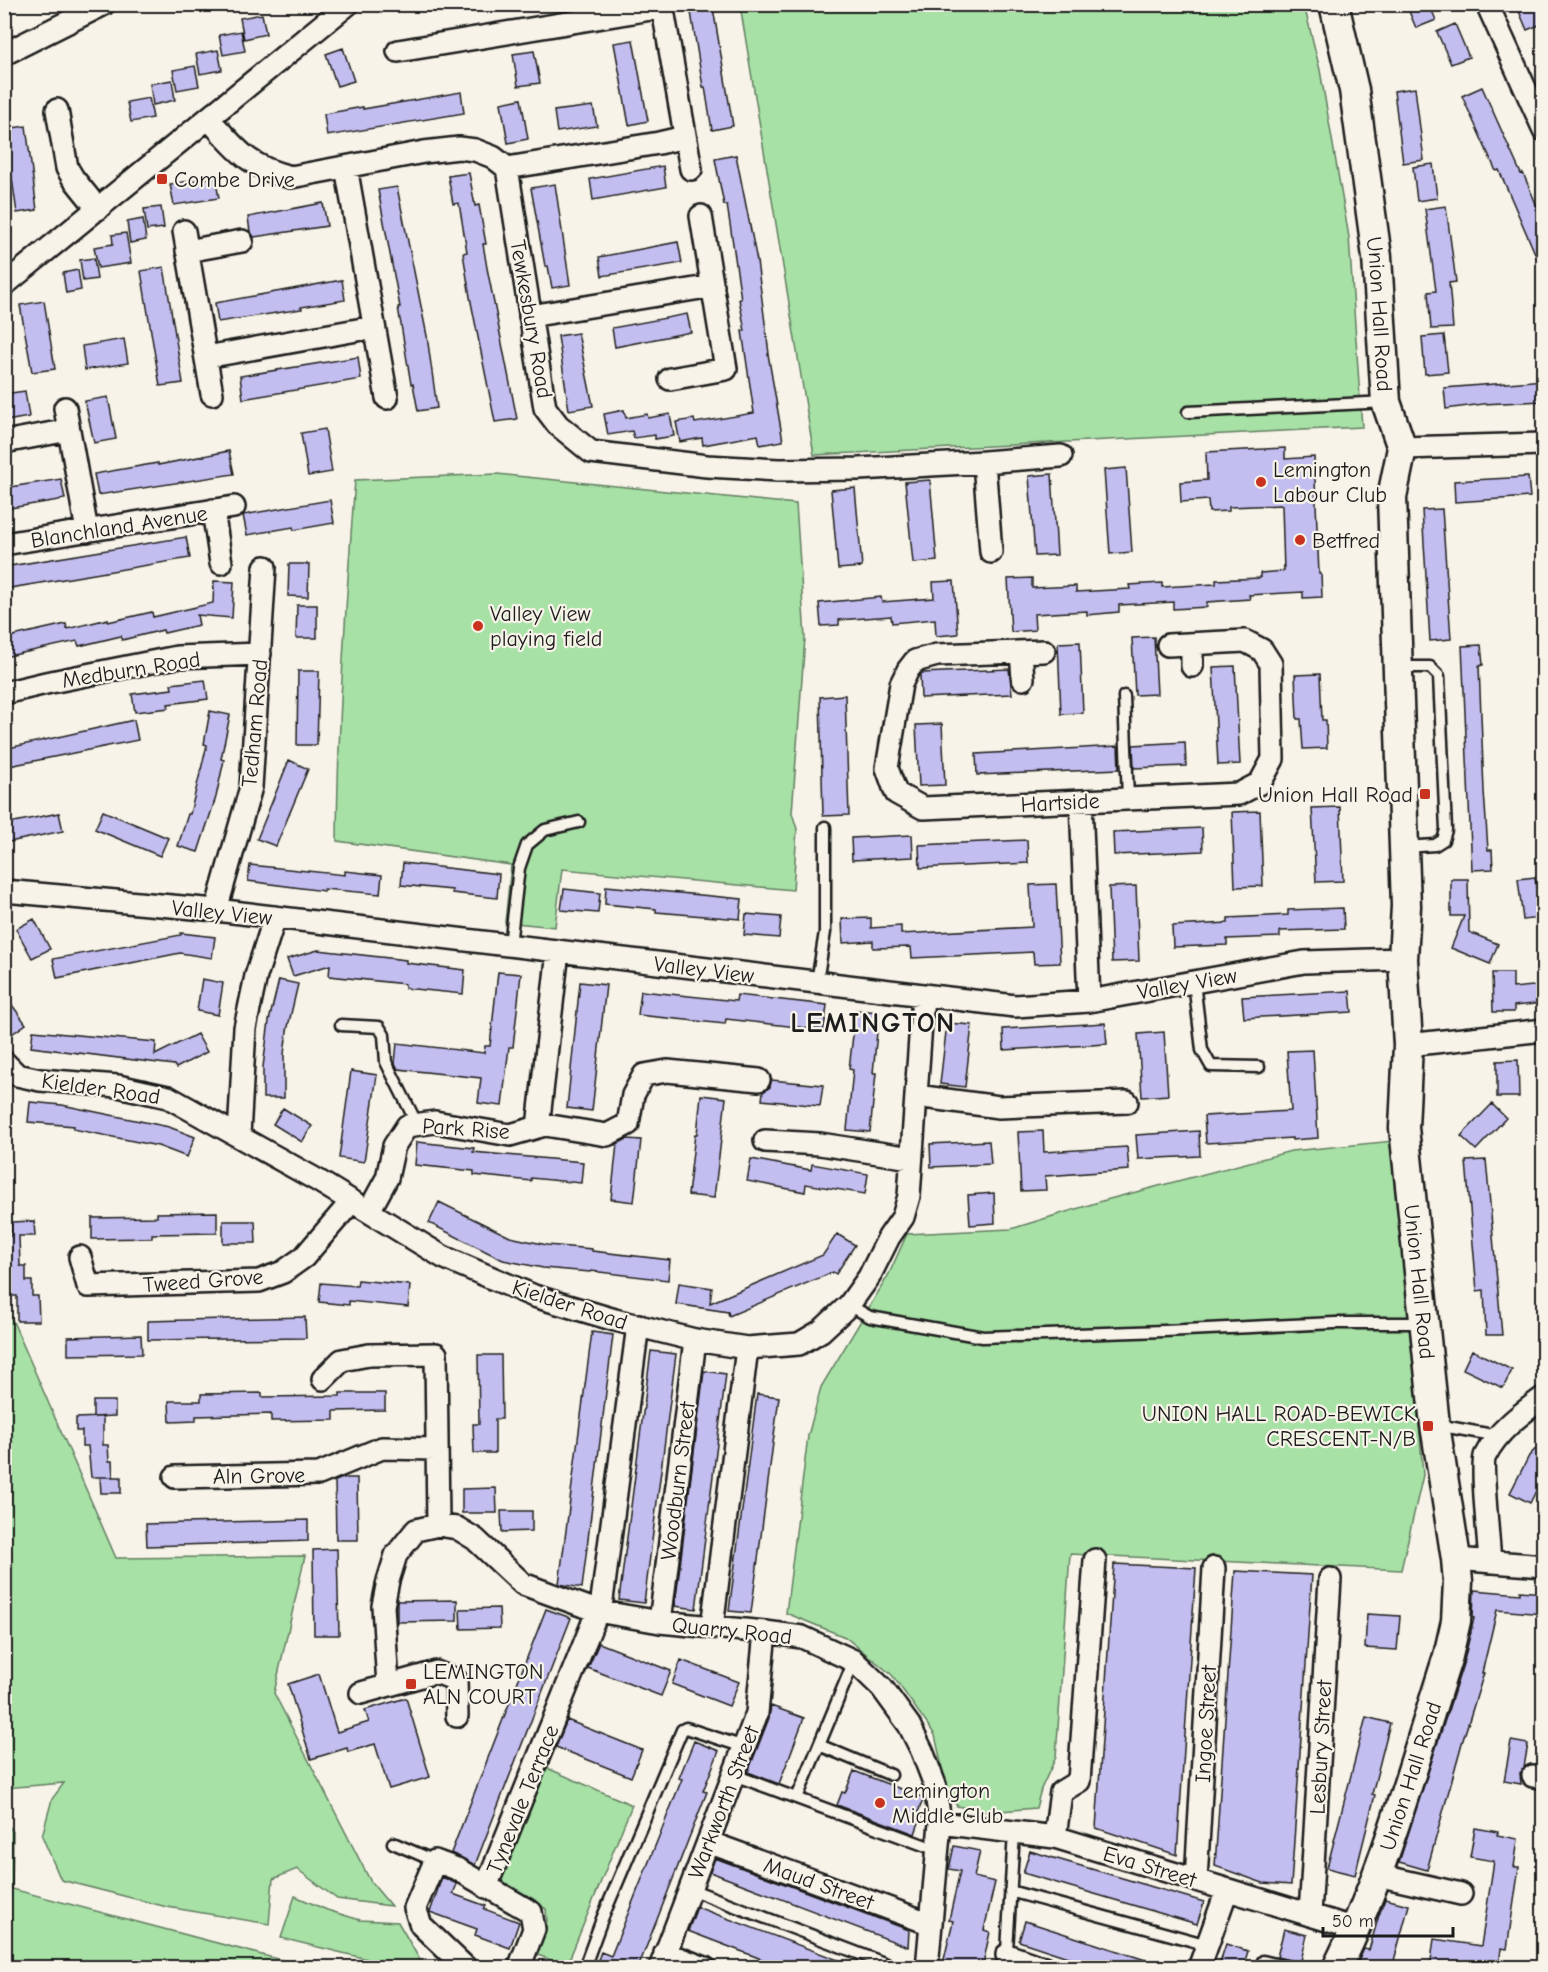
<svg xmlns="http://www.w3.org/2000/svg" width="1548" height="1972" font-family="'Comic Neue',sans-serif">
<rect width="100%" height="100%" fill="#f7f3e8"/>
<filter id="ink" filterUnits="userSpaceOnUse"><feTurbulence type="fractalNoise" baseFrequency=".0167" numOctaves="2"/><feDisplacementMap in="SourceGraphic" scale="12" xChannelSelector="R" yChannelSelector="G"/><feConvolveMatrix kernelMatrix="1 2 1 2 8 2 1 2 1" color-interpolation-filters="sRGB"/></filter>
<g filter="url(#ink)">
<path fill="#a7e1a6" stroke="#627e61" stroke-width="1.5" d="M740 5H1304L1320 70 1349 237 1362 427 814 455Z
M497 474 796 504 805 638 792 813 797 829 793 890 562 869 555 927 505 922 511 865 337 841C338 720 346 600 355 480Z
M1394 1141 1411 1320 1423 1475 1401 1570 1070 1554 1056 1757 1041 1789 1036 1808 988 1812 957 1806 947 1790 935 1735 892 1675 845 1637 786 1613 808 1436 821 1387 888 1276 907 1234 1011 1229 1102 1201 1291 1151Z
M5 1303 116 1558 305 1556 274 1693 371 1882 391 1906 337 1899 297 1869 273 1879 269 1924 167 1907 61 1880 42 1836 52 1799 64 1783 5 1788Z
M547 1768 632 1805 569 1960 562 1964 535 1954 547 1922 546 1909 500 1880Z
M4 1819 13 1832 12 1889 308 1967H5Z
M295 1896 327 1910 360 1920 398 1922 424 1967H378L367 1959 281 1938Z"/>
<path fill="#c3bef0" stroke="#1c1c1c" stroke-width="1.5" d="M1406 4H1429L1436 20 1416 28Z
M1516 4H1540L1544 13V23L1527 30Z
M713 8 733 126 712 130 705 87H703L691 12Z
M262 14 266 34 244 39 240 18Z
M1455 24 1469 57 1451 64 1437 32Z
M241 31 245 51 223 55 219 35Z
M633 40 648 121 629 125 614 43Z
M343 48 354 81 337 86 326 54Z
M218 50 222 70 200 74 196 54Z
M534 51 540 83 518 86 513 54Z
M195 66 199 86 177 90 173 70Z
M172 80 175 100 153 105 150 84Z
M1482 87 1521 174 1523 173 1540 213 1544 212V274L1499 170 1496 171 1462 96Z
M1415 88 1424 160 1403 163 1394 91Z
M461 92 464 113 327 136 324 114 363 107V109Z
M149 98 153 118 131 122 127 102Z
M521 99 528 139 508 143 501 103Z
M593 106 597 126 557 132 554 111Z
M26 126 37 210 17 213 5 129Z
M736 155 757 261 769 354H768L783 441 760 445 758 435 703 445 702 438 680 442 676 422 694 419 695 423 754 413 742 331H745L739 299H741L732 237 727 205H724L715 159Z
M1433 164 1437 198 1417 201 1413 167Z
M663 166 666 187 593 200 590 179Z
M469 173 475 206 479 205 486 244H483L487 268 517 419 495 422 470 297 463 253 467 252 459 203 453 204 448 176Z
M215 177 219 198 174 205 170 184Z
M555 184 570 285 552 288 548 266H545L531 188Z
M397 187 427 336 437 408 418 411 413 384H411L398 307H400L378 190Z
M323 203 327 226 254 237 250 232 248 217Z
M1446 206 1456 282 1449 283 1453 328 1431 329 1428 292 1436 291 1425 209Z
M161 207 164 228 147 230 144 209Z
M143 219 146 240 130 243 127 222Z
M126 233 131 263 98 268 94 247 113 244 112 235Z
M678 242 682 263 602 276 599 257Z
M94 258 97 279 83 281 80 260Z
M164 267 183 383 160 386 141 271Z
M78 270 81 290 66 293 63 273Z
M342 280 345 300 301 307 302 309 218 322 215 303Z
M44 301 55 369 32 372 20 305Z
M687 314 691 332 615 347 612 328Z
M578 333 593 406 569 410 558 336Z
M1444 335 1448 372 1425 374 1422 337Z
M124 339 128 363 85 370 82 346Z
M358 357 361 379 243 399 240 376Z
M1544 380V401L1483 404 1446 409 1444 388Z
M25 391 29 417 6 421 4 394Z
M108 397 116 439 94 443 85 401Z
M624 410 626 418 647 414 648 418 670 414 674 436 655 439V435L634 438 632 431 608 435 604 414Z
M325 429 332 472 308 476 301 433Z
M1285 448V459L1314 457 1319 574H1321L1322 597 1303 598V592L1249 595 1250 599 1207 602V607L1173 609V602L1119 605V612L1087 615V611L1034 614 1035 630 1011 632 1008 579 1032 578V588L1076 586V592L1130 589 1129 585 1162 583V587L1216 584V580L1260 578V573L1284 571 1282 505 1229 507V511L1209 512 1208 500 1181 502 1180 482 1207 480 1206 452Z
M229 451 234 474 98 495 94 474 158 463V465Z
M1126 468 1132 552 1110 554 1104 470Z
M1052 474 1057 555 1035 556 1029 476Z
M1528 477 1530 497 1455 502 1454 481Z
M61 479 65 499 4 509V488Z
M930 480 937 561 913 563 905 482Z
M855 488 862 567 838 569 831 490Z
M330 500 334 523 294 530 293 527 247 535 243 515Z
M1442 509 1451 639 1430 641 1422 510Z
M186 537 190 558 4 589V567Z
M289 564H309L308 597 288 596Z
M214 581 234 582 232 618 197 615 199 625 164 633 163 630 122 640 121 636 79 646 77 641 4 657V638L66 624 67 629 108 619V622L152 612 153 617 213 603Z
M954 581 958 634 936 636 935 619 892 623 891 616 839 620V625L821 626 819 603 881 597 882 602 934 598 933 582Z
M297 605H317V638H296Z
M1154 637 1157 694 1135 695 1132 638Z
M1080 642 1083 713 1061 714 1058 643Z
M1481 645 1483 665 1479 666 1484 791 1488 850H1492L1493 869 1472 870 1462 646Z
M1235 666 1240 764 1218 765 1213 667Z
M1009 669 1012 694 921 698 920 675 922 673Z
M298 671H319L317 745H297Z
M1320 674 1322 720H1326L1327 748 1303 749 1301 719H1297L1295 675Z
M205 680 208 699 168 704 169 708 135 712 132 694 172 689 171 684Z
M845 695 849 815 823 816 820 697Z
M210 711 230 715 221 759 224 760 216 797 198 852 178 846 188 814H190L207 745 204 744Z
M134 720 138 740 4 767V749Z
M942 724 945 785 919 786 916 725Z
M1185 742 1186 766 1134 768 1133 745Z
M1118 746 1119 769 977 775 976 754Z
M289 760 308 769 276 846 257 839Z
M1340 807 1343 881 1316 882 1312 808Z
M103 811 168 838 160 856 95 829Z
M1260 811 1263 886 1235 887 1232 812Z
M59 813 63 831 4 843V824Z
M1202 828 1203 851 1114 855 1113 832Z
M912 835 913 857 852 860 851 838Z
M1027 840 1028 863 920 868 919 845Z
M403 863 499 874 497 898 452 893V890L401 885Z
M250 865 345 875V871L382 875 380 894 324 889V891L248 881Z
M1535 877 1540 918 1523 920 1518 879Z
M1451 879H1468L1469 932 1498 944 1490 964 1451 948 1464 916H1451Z
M1056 884 1060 963 1034 964 1033 952 912 958 911 947 873 948V941L843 943 842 919 871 918V928L901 926V934L1032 927 1030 885Z
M606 886 742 899 740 919 656 912V909L605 904Z
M1136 886 1139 961 1112 962 1109 887Z
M564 889 600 893 598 913 561 910Z
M1343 908 1344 929 1280 931V937L1227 939V945L1173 947 1172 926 1228 923V918L1288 915V910Z
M746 914 781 917 779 938 744 935Z
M34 919 50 949 32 958 16 929Z
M181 933 215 937 212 958 180 953 57 978 53 959 181 935Z
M318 950 406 960V963L465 970 463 994 405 988V984L329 976 330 965 293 976 287 959Z
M498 972 521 974 513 1047H509L502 1106 478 1103 481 1078 398 1069 395 1063 397 1043 484 1053 485 1046H490Z
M1492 973H1513V988L1544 985V1003L1514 1006V1012H1493Z
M202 979 223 983 218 1015 197 1011Z
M279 980 298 984 287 1031 284 1054V1098H263V1067L269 1021Z
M580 982 606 985 592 1111 567 1108Z
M641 991 736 1001 737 995 827 1005 824 1030 726 1019 725 1024 638 1015Z
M1350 991 1352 1012 1244 1018 1242 997Z
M4 994 26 1024 9 1036 4 1029Z
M856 1010 879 1012 873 1073H876L870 1132 847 1130 853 1070 849 1069Z
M947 1023 972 1025 965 1087 940 1084Z
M1105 1023 1107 1044 1004 1050 1003 1029Z
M33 1031 156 1042 155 1055 197 1034 207 1052 176 1068 174 1065 31 1047Z
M1164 1032 1168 1095 1142 1097 1138 1034Z
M1313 1050 1318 1138 1292 1140V1138L1206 1143 1204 1116 1291 1111 1287 1051Z
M1518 1060 1519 1097H1497V1061Z
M351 1071 377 1075 364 1162 339 1158Z
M771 1080 823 1085 820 1106 762 1100 763 1092 770 1087Z
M701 1095 726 1098 714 1198 688 1195 695 1134H697Z
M30 1102 62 1105 169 1127 195 1137 187 1157 158 1146 73 1129 74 1126 28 1122Z
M1492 1104 1506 1118 1476 1150 1461 1136Z
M283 1108 312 1126 302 1142 273 1124Z
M1043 1131 1044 1152 1127 1147 1129 1170 1045 1176 1046 1190 1021 1191 1018 1132Z
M1199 1131 1200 1156 1138 1159 1136 1135Z
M627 1139 641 1140 634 1202 611 1199 617 1144Z
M989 1141 991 1164 931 1167 930 1144Z
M417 1142 474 1148 473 1152 583 1162 581 1183 531 1178V1181L474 1175V1171L415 1165Z
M751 1159 811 1170 812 1164 868 1174 865 1194 806 1184 805 1192 747 1181Z
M1486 1160 1502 1335H1486L1484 1290 1477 1291 1466 1161Z
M994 1193 995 1223 970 1225 968 1195Z
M439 1202 510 1237 547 1245 592 1249V1251L670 1260 668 1280 591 1271 590 1272 543 1268 503 1260 429 1223Z
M217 1212V1233L152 1234V1238L92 1239V1218L157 1217V1213Z
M34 1221 35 1236H19L20 1266H26V1281H32V1296H38L39 1321H17V1296H9V1281H5L4 1236H11V1222Z
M223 1221H255L256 1243H223Z
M837 1234 855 1245 836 1274 833 1272 729 1316 728 1312 676 1304 679 1283 712 1288 710 1303 823 1255Z
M358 1280 410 1285 408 1307 349 1301V1305L319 1302 321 1283 357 1286Z
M305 1317 306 1338 148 1340V1321Z
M592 1332 613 1335 582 1588 559 1584Z
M141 1335 142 1354 68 1355V1337Z
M1472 1350 1512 1370 1503 1388 1463 1369Z
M651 1351 676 1354 644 1603 619 1600Z
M478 1355H501L502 1419H495V1453H474L473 1424H479Z
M704 1371 726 1374 696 1609 675 1606Z
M262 1393V1397L340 1396V1393H385V1410L334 1411V1420L271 1421V1414L196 1416V1421L170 1422 169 1401H201V1394Z
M757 1394 779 1397 751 1613 729 1611Z
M93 1401H115V1416L93 1417Z
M103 1417V1445H108L109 1461H112L113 1477H91L88 1446H82V1431H76V1418Z
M1544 1440V1475L1530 1503 1510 1493 1529 1456Z
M100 1477H121V1493H101Z
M343 1478H357L358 1540H336L335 1481Z
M496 1488 497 1513H462V1489Z
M501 1511H532V1531L502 1532Z
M308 1520V1541L147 1546 146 1524Z
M337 1549 339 1635H314L313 1550Z
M1114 1564 1196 1568 1177 1855 1096 1828Z
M1235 1571 1312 1575 1291 1885 1263 1883 1215 1866Z
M1474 1590 1520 1594V1591L1544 1593V1614L1497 1610 1482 1673H1484L1462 1743 1427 1870 1399 1862 1464 1661 1474 1618H1473Z
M457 1600V1621L397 1622V1601Z
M499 1608 500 1628 461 1629 460 1609Z
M546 1609 571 1618 475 1865 451 1853Z
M1367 1614 1400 1616 1397 1650 1365 1648Z
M599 1643 671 1671 661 1696 588 1668Z
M681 1660 739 1682 729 1706 672 1684Z
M319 1674 337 1732 369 1722 365 1710 406 1698 430 1777 389 1789 375 1744 348 1752 347 1748 311 1759 288 1684Z
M771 1706 804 1718 779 1784 748 1772 769 1718Z
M1366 1717 1390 1723 1372 1794 1375 1795 1355 1875 1327 1868Z
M567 1720 642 1750 631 1777 556 1747Z
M694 1741 719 1751 703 1791 707 1792 638 1968H595L601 1952 611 1956 682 1779 679 1778Z
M1511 1741 1528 1744 1524 1767 1520 1774 1521 1784 1504 1781Z
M854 1771 924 1798 918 1812 922 1814 915 1834 837 1805 842 1792 845 1793Z
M1475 1828 1498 1832 1497 1835 1518 1839 1514 1867H1519L1507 1949 1501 1948 1499 1968H1430L1434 1939 1481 1946 1494 1861 1470 1857Z
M954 1846 980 1851 974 1877 995 1882 984 1930 990 1932 982 1968H942L953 1921 949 1920 960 1871 949 1869Z
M1030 1851 1204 1902 1197 1924 1023 1873Z
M715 1858 909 1930 908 1947 710 1872Z
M442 1877 457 1884 453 1894 486 1906 484 1909 519 1922 510 1948 475 1935 477 1929 430 1912Z
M1385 1899 1409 1905 1392 1968H1355L1364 1949 1369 1950 1379 1915Z
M697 1907 854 1966V1968H785L688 1931Z
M1025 1921 1161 1965 1160 1968H1101L1019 1941Z
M1284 1929 1307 1935 1300 1965 1294 1961 1277 1957Z
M1226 1944 1248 1951 1243 1968H1218Z"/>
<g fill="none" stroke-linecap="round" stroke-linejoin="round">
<g stroke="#1c1c1c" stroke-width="15">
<path id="lane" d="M1188 412 1386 402
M1400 667H1430L1439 676 1446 830 1443 840 1435 845 1405 847
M1124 696 1128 799
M510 945 519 868 527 845 545 830 579 822
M817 982 825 932V827
M1194 982 1202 1050 1211 1066 1259 1067
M341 1025 379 1027 384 1035 386 1062 417 1124
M849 1305 870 1317 983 1337 1164 1331 1335 1323H1424
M1437 1425 1498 1436
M819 1745 891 1775
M734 1775 937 1850
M797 1798 854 1661
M393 1843 435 1861
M690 1889 897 1968
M1010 1891 1208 1945
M584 1968 602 1919 682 1730 686 1728 744 1747
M1006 1968 1014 1832
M1261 1968 1263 1961 1292 1968"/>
</g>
<g stroke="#1c1c1c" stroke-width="26">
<path id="street" d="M662 4 691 169
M1487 4 1544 130
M398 51 663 7
M4 54 104 4
M57 110 67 168 73 178 98 209
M209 119C237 150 248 167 291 177L424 152 459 148 475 150 493 157 507 168 545 408 558 425 591 452 707 466 779 470 859 469 984 462 1061 456
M346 167 387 398
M507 168 659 143 685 137
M184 231 212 394
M187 251 242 241
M4 285 348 4
M530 316 713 286
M206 357 374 327
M670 379 726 369 701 216
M65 408 87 531
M4 442 69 430
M1402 448 1544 444
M984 462 991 552
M213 510 221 563
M4 544 234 507
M1192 644V666
M1044 651 937 655 915 661 908 670 901 684 887 768 896 793 923 808 1239 794 1260 783 1273 759 1271 664 1262 650 1245 641 1168 645
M1021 652 1023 679
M4 693 46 683 177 657 260 654
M1081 801 1089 1001
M4 891 216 910 1015 1006 1089 1001 1304 962 1403 959
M216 910 251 787 265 567
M1408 1045 1544 1030
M4 1062 17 1075 40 1080 118 1086 168 1097 317 1180 443 1257 534 1296 615 1320 695 1340 747 1348 799 1344 821 1331 849 1305 869 1277 889 1237 903 1217 909 1196 923 995
M916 1096 999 1107 1127 1102
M538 1127 558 951
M239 1135 245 1028 256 976 275 917
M765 1141 820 1144 911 1158
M369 1211 387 1178 394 1146 407 1126 435 1122 510 1135 545 1125 607 1135 628 1124 633 1095 644 1075 667 1071 759 1080
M80 1257 88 1286 259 1281 283 1272 304 1257 352 1201
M323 1379 342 1360 369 1355 436 1354 438 1525 457 1528 475 1539 523 1584 597 1611 660 1622 765 1632 802 1637 854 1661 882 1688 909 1725 922 1751 935 1785 940 1823 927 1968
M175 1477 319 1474 382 1448 436 1449
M1456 1559 1544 1566
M1490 1562C1489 1546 1481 1464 1485 1456 1497 1431 1522 1413 1544 1397
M660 1622 695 1340
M712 1627 747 1348
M388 1685 383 1606 388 1581 396 1555 416 1530 438 1525
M361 1693 436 1672 456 1680 457 1716
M1533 1776 1544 1778
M940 1823 1055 1837 1356 1929
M1055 1837 1061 1792 1079 1781 1095 1560
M708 1842 931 1924
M1377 1875 1461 1894
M1196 1880 1214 1568
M486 1887 602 1600 638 1325
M1310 1915 1330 1579
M665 1953 705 1968
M1007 1955 1044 1968
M466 1968 421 1925 415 1908 435 1861 457 1869 531 1912 534 1929 519 1968
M660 1968 757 1713 765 1632
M1199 1968 1227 1890"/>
</g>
<g stroke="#1c1c1c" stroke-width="33">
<g id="secondary">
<path id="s1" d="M1334 4 1354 90 1377 257 1386 402 1402 448 1392 497 1406 906 1403 959 1408 1045 1404 1128 1435 1425 1456 1559 1458 1582 1456 1621 1448 1656C1414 1761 1386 1869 1337 1968"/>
</g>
</g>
<use href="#lane" stroke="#f7f3e8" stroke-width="10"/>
<use href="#street" stroke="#f7f3e8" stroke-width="21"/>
<use href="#secondary" stroke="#f7f3e8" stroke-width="28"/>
</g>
</g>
<g fill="#c8321e" stroke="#f7f3e8" stroke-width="2">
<rect x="156" y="173" width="12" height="12" rx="3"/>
<circle cx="1261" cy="482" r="6"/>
<circle cx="1300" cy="540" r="6"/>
<circle cx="478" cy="626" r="6"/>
<rect x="1419" y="788" width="12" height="12" rx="3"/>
<rect x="1422" y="1420" width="12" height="12" rx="3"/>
<rect x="405" y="1678" width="12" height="12" rx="3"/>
<circle cx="880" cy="1803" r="6"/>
</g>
<g text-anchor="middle" stroke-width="4.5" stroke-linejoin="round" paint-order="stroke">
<g font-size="22" fill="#1c1c1c" stroke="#f7f3e8" text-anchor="start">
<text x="174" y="187">Combe Drive</text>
<text x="1273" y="477">Lemington<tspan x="1273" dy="25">Labour Club</tspan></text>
<text x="1312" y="548">Betfred</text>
<text x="490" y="621">Valley View<tspan x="490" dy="25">playing field</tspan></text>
<text x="1413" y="802" text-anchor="end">Union Hall Road</text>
<text x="1416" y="1421" text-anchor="end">UNION HALL ROAD-BEWICK<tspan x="1416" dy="25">CRESCENT-N/B</tspan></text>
<text x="423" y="1679">LEMINGTON<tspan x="423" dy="25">ALN COURT</tspan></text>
<text x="892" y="1798">Lemington<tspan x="892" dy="25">Middle Club</tspan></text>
</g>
<g font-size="22" fill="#1c1c1c" stroke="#f7f3e8">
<text dy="8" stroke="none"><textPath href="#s1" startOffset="314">Union Hall Road</textPath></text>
<text transform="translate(532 319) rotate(80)" y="8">Tewkesbury Road</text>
<text transform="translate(119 526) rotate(-9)" y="8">Blanchland Avenue</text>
<text transform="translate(131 669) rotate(-9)" y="8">Medburn Road</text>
<text transform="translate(254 723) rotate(-85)" y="8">Tedham Road</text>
<text transform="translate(1060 802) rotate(-3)" y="8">Hartside</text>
<text transform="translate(222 912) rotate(6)" y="8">Valley View</text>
<text transform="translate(704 969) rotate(7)" y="8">Valley View</text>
<text transform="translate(1187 983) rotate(-10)" y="8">Valley View</text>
<text transform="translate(101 1088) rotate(8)" y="8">Kielder Road</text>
<text transform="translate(466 1128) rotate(4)" y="8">Park Rise</text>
<text transform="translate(203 1280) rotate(-4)" y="8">Tweed Grove</text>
<text dy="8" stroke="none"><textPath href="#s1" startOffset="1287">Union Hall Road</textPath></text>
<text transform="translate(570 1304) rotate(18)" y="8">Kielder Road</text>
<text transform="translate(259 1475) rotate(-1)" y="8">Aln Grove</text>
<text transform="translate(677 1481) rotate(-83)" y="8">Woodburn Street</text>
<text transform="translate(732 1630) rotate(6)" y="8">Quarry Road</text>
<text transform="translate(1205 1724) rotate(-87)" y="8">Ingoe Street</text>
<text transform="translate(1320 1747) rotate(-87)" y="8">Lesbury Street</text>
<text transform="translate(1410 1776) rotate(-72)" y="8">Union Hall Road</text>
<text transform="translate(522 1799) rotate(-68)" y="8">Tynevale Terrace</text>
<text transform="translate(723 1802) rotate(-69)" y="8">Warkworth Street</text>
<text transform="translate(1150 1866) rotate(17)" y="8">Eva Street</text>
<text transform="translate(819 1883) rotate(20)" y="8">Maud Street</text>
</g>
<g font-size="28" font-weight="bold" letter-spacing="1.5" fill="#1c1c1c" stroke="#f7f3e8">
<text x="873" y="1032">LEMINGTON</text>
</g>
</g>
<rect width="1548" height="1972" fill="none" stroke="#f7f3e8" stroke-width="24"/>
<rect x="12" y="12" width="1524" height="1948" fill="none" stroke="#1c1c1c" stroke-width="2" filter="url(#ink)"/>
<path d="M1323 1927v9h130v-9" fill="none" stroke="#1c1c1c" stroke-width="3"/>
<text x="1332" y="1927" font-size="18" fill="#1c1c1c" stroke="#f7f3e8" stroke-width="4.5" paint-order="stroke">50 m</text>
</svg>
